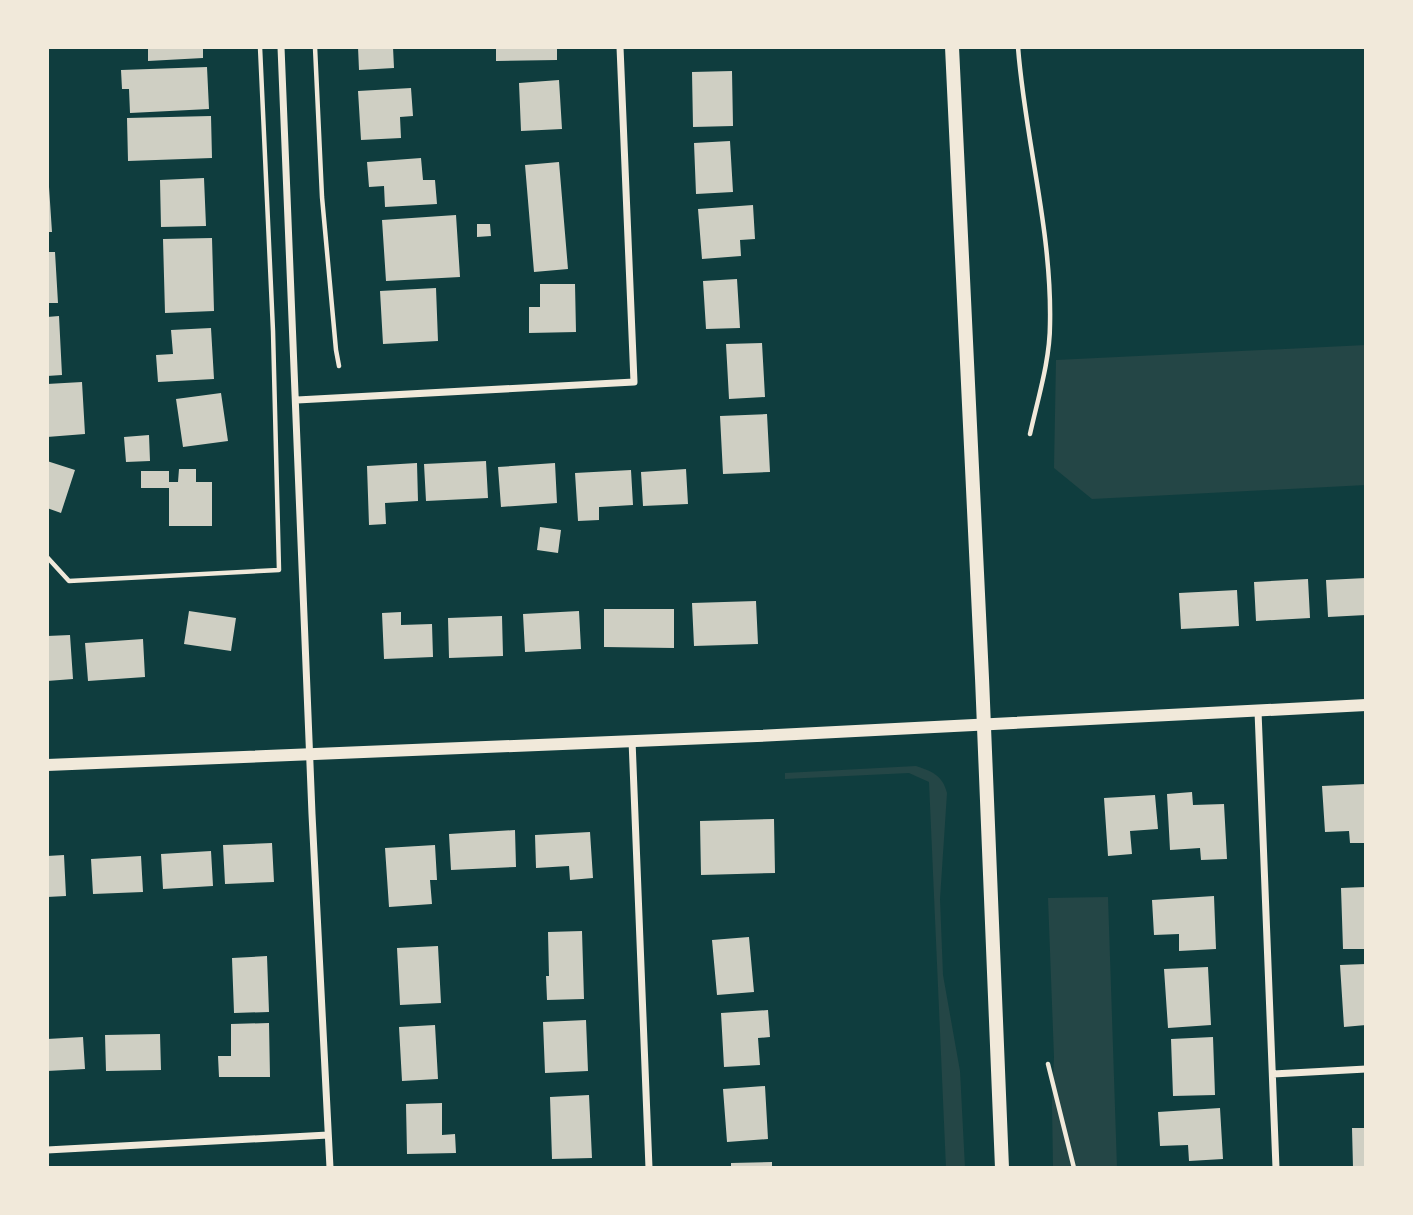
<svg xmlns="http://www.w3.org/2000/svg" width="1413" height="1215" font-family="Helvetica,sans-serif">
<rect width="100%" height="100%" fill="#0f3d3e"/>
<path fill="#244646" d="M1366 345V485L1092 499 1054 468 1056 360Z
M916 766C932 771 943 776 947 793L940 899 943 975 960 1071 965 1168H946L929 782 909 773 785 779V773Z
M1108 897 1117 1168H1053L1052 1103 1054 1057 1048 898Z"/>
<path fill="#cfcfc3" d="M148 47H203V58L148 61Z
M358 47H393L394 68 359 70Z
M496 47H557V60L496 61Z
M207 67 209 109 130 113 129 89H122L121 70Z
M732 71 733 126 693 127 692 72Z
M559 80 562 129 521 131 519 83Z
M411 88 413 116 400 117 401 138 361 140 358 91Z
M211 116 212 158 128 161 127 118Z
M730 141 733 192 696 194 694 143Z
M421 158 423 180H435L437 204 385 207 384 186 369 187 367 162Z
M559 162 568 269 534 272 525 165Z
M204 178 206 226 161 227 160 180Z
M47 187H49L52 232H47Z
M753 205 755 239 740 240 741 256 702 259 698 209Z
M456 215 460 277 386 281 382 220Z
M477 224H490L491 236 477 237Z
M212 238 214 311 165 313 163 239Z
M47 252H55L58 303H47Z
M737 279 740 328 706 329 703 281Z
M540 284H575L576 332 529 333V307H540Z
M436 288 438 341 383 344 380 291Z
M59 316 62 375 47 376V317Z
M211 328 214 379 158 382 156 355 173 354 171 330Z
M762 343 765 397 729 399 726 344Z
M82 382 85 434 47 437V384Z
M221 393 228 441 183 447 176 399Z
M767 414 770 472 723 474 720 416Z
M149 435 150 461 126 462 124 437Z
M47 461 75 470 61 513 47 508Z
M486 461 488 498 426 501 424 464Z
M417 463 418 501 385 503 386 524 369 525 367 466Z
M555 463 557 503 501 507 498 467Z
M179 469H196V482H212V526H169V488H141V471H169V482H178Z
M686 469 688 504 643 506 641 472Z
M631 470 633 505 599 507V520L578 521 575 473Z
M540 527 561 530 558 553 537 550Z
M1366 578V615L1328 617 1326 580Z
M1308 579 1310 618 1256 621 1254 582Z
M1237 590 1239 626 1181 629 1179 593Z
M756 601 758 644 694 646 692 603Z
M604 609H674V648L604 647Z
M189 611 236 618 231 651 184 644Z
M579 611 581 649 525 652 523 614Z
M401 612V625L432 624 433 657 384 659 382 613Z
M502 616 503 656 449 658 448 618Z
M70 635 73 679 47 681V636Z
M143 639 145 677 88 681 85 643Z
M1366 784V843H1350L1349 831 1325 832 1322 786Z
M1192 792 1193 805 1224 804 1227 859 1201 860 1200 848 1170 850 1167 794Z
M1155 795 1158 829 1130 831 1132 854 1108 856 1104 798Z
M774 819 775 873 701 875 700 821Z
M515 830 516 867 451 870 449 834Z
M590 832 593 878 570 880 569 866 536 868 535 835Z
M272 843 274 882 225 884 223 845Z
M435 845 437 880H430L432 904 389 907 385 848Z
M211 851 213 886 163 889 161 854Z
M64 855 66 896 47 897V856Z
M141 856 143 892 93 894 91 859Z
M1366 887V949H1343L1341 888Z
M1214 896 1216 949 1179 951V934L1154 935 1152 900Z
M582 931 584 999 547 1000 546 976H549L548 932Z
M749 937 754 992 717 995 712 940Z
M438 946 441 1003 400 1005 397 948Z
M267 956 269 1012 234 1013 232 958Z
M1366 964V1025L1344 1027 1340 965Z
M1208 967 1211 1025 1168 1028 1164 969Z
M768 1010 770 1037 758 1038 760 1065 724 1067 721 1013Z
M586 1020 588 1071 545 1073 543 1022Z
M269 1023 270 1077H219L218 1056H231V1024Z
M435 1025 438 1079 402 1081 399 1027Z
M160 1034 161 1070 106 1071 105 1035Z
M83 1037 85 1069 47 1071V1039Z
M1213 1037 1215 1095 1173 1096 1171 1039Z
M765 1086 768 1139 727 1142 723 1089Z
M589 1095 592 1158 552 1159 550 1097Z
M442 1103V1135L455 1134 456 1153 407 1154 406 1104Z
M1220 1108 1223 1159 1189 1161 1188 1145 1160 1146 1158 1112Z
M1352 1128H1366V1168H1353Z
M772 1162V1168H731V1163Z"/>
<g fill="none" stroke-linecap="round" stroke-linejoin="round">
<path stroke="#f1e9da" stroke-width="4.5" d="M315 47 322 197 336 350 339 366
M1018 47C1025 140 1052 230 1050 324 1050 360 1038 398 1030 434
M47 557 69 581 279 570 273 331 260 47
M1048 1064 1074 1168"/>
<path stroke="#f1e9da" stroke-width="7" d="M281 47 312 814 330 1168
M297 400 634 382 620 47
M1258 711 1276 1168
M632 740 649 1168
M1273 1074 1366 1069
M47 1150 328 1135"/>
<path stroke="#f1e9da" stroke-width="12" d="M47 765 757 736 1366 705"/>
<path stroke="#f1e9da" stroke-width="14" d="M952 47 982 678 1002 1168"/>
</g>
<rect width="1413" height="1215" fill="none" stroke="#f1e9da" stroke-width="98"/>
</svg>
